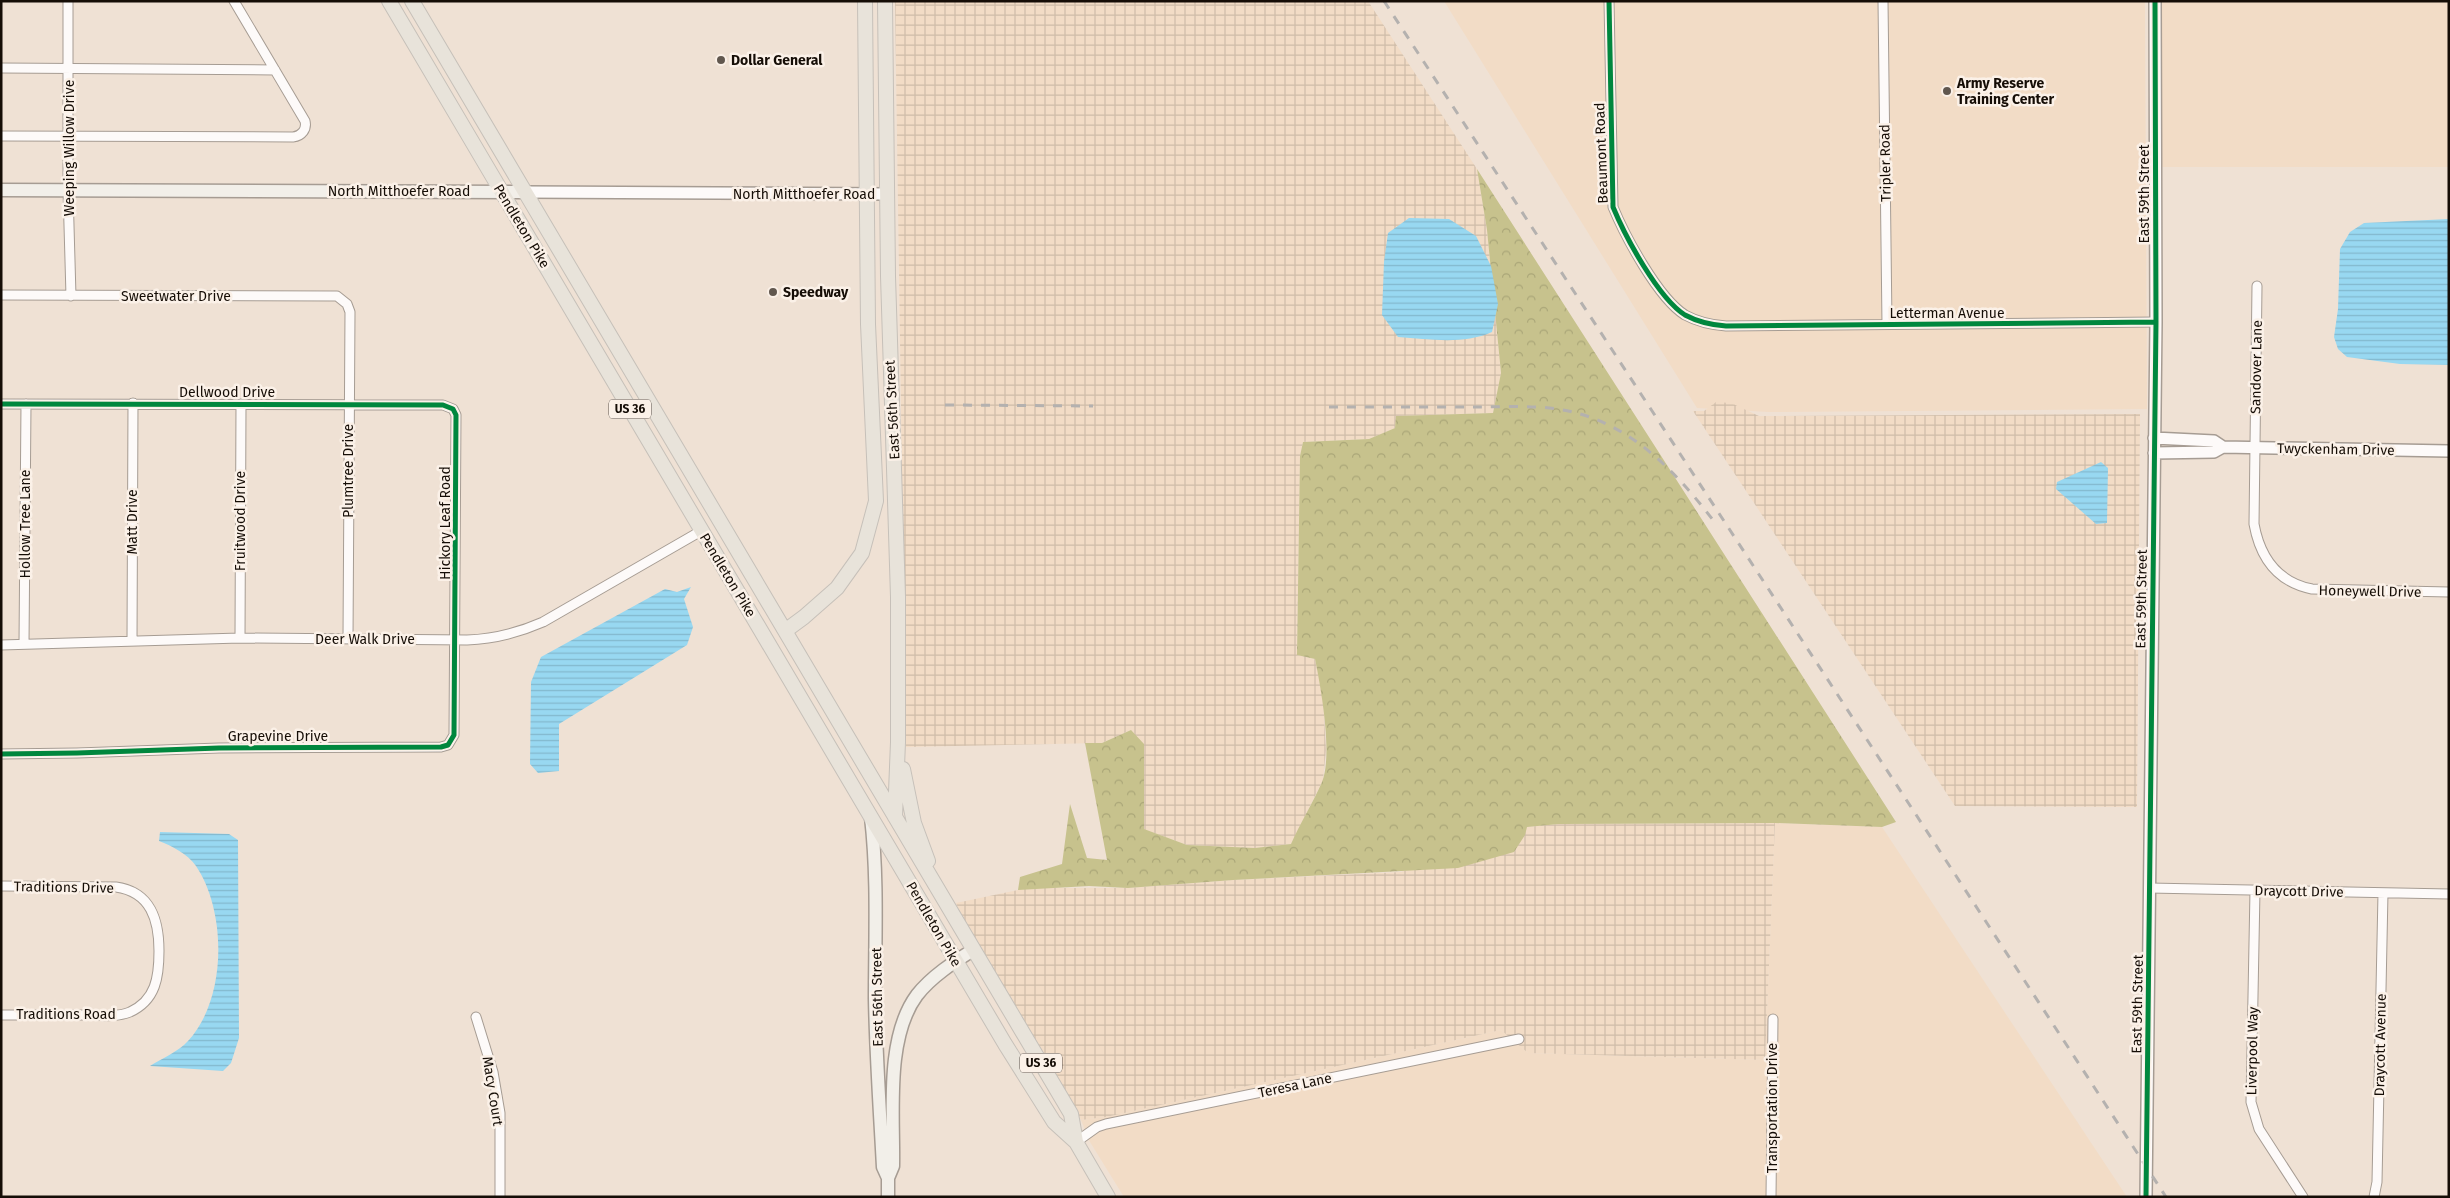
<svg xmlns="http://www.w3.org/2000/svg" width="2450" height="1198" font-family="'Fira Sans',sans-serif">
<defs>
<pattern id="industrial-grid" width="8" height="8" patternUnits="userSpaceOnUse" patternTransform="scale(1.25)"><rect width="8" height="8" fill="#f2dcc6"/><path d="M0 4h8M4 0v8" fill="none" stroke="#cfbca9"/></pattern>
<pattern id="forest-crowns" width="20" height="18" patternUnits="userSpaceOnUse" patternTransform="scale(1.25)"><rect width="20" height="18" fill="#c7c28d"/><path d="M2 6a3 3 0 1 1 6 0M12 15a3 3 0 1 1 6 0" fill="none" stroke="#aaa678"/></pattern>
<pattern id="water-rules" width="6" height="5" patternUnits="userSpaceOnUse" patternTransform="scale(1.25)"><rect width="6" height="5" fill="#98d8f1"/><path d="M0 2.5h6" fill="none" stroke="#82b8cd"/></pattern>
</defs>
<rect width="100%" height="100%" fill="#efe1d4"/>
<path fill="#f2dcc6" d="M1444 1H2145L2147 409 1769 412 1697 408Z
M2158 1H2449V167H2158Z
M1775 823 1882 827 2127 1197H1124L1090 1142 1081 1120 1106 1117 1501 1030 1528 1053 1765 1060Z"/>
<path fill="url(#industrial-grid)" d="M895 1H1368L1477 169 1487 230 1501 374 1493 413 1397 416 1395 428 1369 439 1303 442 1300 456 1297 655 1315 659 1323 697 1326 750 1323 780 1291 844 1255 848 1187 845 1143 829V807L1131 730 1102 743 906 747Z
M1716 402 1731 403 1759 416 2140 414 2137 807 1955 806 1693 411H1704Z
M1775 823 1765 1060 1528 1053 1501 1030 1106 1117 1081 1120 964 922 956 903 1028 888H1128L1233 880 1401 872 1526 827 1559 824Z"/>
<path fill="url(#forest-crowns)" d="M1477 169 1896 822 1882 827 1775 823 1559 824 1527 827 1525 835 1514 852 1458 868 1233 880 1128 888 1089 886 1018 890 1020 877 1062 864 1070 804 1087 858 1107 860 1085 743H1102L1131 730 1144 744V829L1187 845 1255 848 1291 844C1300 823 1313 803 1322 782 1333 755 1321 688 1315 659L1297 655 1300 456 1303 442 1369 439 1395 428 1396 416 1493 413 1501 373 1487 230Z"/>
<path fill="url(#water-rules)" d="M1409 218 1449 219 1476 236 1491 266 1498 304 1492 332C1463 345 1429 339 1398 337L1382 315 1384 262 1388 233Z
M2449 219V365L2400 364 2347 357 2338 349 2334 337 2338 309 2340 249 2350 232 2364 223Z
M2101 462 2108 468 2107 523 2096 524 2056 489 2057 482Z
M691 587 684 599 693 627 687 645 559 724V771L538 773 530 764 531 682 541 657 665 589 677 592Z
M160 832 229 834 238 840 239 1038 231 1063 223 1071 150 1066C161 1059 179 1051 188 1041 227 999 227 912 196 866 188 854 172 846 159 841Z"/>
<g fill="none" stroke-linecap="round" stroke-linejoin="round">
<g stroke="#a69c93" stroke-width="11">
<path id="minor" d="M68 1V190L71 296
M1609 1 1613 207C1625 236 1658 298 1685 315 1698 322 1711 325 1726 326L2156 322
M1883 1 1887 324
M1 68 275 70
M1 136 293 137C302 136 307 129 305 121L234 1
M2257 286 2254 524C2260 557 2277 582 2312 589L2449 592
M1 295 337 296 347 304 350 312 348 639
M1 404 443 405 453 409 456 415 454 735 448 745 441 747 219 748 77 753 1 754
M240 638 241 404
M132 641 133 403
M24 644 26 404
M1 645 240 638 467 640C494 639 518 633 543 622L701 531
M1 886 116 887C151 892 159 920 159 951 159 977 156 1000 130 1012 115 1018 97 1015 81 1015 54 1015 28 1015 1 1015
M2149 888 2449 894
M2255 890 2251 1102 2259 1129 2303 1197
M476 1017 493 1072 500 1113V1197
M1076 1142 1097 1127 1106 1124 1519 1039
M1771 1197 1773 1019
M2374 1197 2377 1182 2383 893"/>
</g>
<g stroke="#a69c93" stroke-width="14">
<path id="tertiary" d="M525 192 886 194
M2154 438 2214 441 2223 447 2449 451
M2154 453 2214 452 2223 447
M2146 1197 2156 322 2155 1"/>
</g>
<g stroke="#a69c93" stroke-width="15">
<path id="secondary" d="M1 190 525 192
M871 817C878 878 875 938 875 999 876 1055 880 1111 883 1167L888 1178
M888 1197V1178L893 1166C894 1114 885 1038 917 995 932 976 954 962 973 950"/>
</g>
<g stroke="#c6c0b9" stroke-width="16">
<path id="primary" d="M389 1 1005 1044 1054 1122 1076 1142 1108 1197
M412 1 1071 1114 1076 1142
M885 1 888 276 898 597V742L895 817
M785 631 804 617 837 588 862 553 876 501 868 324 865 1
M903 769 914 823 928 861"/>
</g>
<use href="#minor" stroke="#fdfaf9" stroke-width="9"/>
<use href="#tertiary" stroke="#fdfaf9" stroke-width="11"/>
<use href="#secondary" stroke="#f2efe9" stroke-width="12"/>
<use href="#primary" stroke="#e8e3da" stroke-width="14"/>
<path stroke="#b4b1af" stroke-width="3" stroke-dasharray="9 9" stroke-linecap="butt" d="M1384 1 2166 1197
M945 405 1093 406
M1329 407C1377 407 1426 407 1474 407 1501 407 1530 405 1557 409 1627 419 1675 470 1716 524"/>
<g stroke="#fbf1e8" stroke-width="8">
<path id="cycleway" d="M1609 1 1613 207C1625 236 1658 298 1685 315 1698 322 1711 325 1726 326L2156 322
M1 404 443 405 453 409 456 415 454 735 448 745 441 747 219 748 77 753 1 754
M2146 1197 2156 322 2155 1"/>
</g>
<use href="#cycleway" stroke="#00873e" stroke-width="5"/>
</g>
<g fill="#61574e" stroke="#fbf1e8" stroke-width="2">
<circle cx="721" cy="60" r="5"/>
<circle cx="1947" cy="91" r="5"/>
<circle cx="773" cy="292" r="5"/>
</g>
<g text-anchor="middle" stroke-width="5" stroke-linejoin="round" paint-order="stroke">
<g fill="#fbf1e8" stroke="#5a514a" stroke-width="1">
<rect x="609" y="399.5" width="42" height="19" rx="4"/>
<rect x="1020" y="1053.5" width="42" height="19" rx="4"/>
</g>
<g font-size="12" font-weight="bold" fill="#150d06">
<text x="630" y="413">US 36</text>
<text x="1041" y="1067">US 36</text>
</g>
<g font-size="14" font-weight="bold" fill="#150d06" stroke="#fbf1e8" text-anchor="start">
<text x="731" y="65">Dollar General</text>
<text x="1957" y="88">Army Reserve<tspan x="1957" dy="16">Training Center</tspan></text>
<text x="783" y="297">Speedway</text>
</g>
<g font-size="14" fill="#150d06" stroke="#fbf1e8">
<text transform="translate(69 148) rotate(-90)" y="5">Weeping Willow Drive</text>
<text transform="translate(1601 153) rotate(-92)" y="5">Beaumont Road</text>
<text transform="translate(1885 163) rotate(-91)" y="5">Tripler Road</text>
<text x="399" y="196">North Mitthoefer Road</text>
<text x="804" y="199">North Mitthoefer Road</text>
<text transform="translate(2144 194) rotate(-90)" y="5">East 59th Street</text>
<text transform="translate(522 226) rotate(59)" y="5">Pendleton Pike</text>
<text x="176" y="301">Sweetwater Drive</text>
<text x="1947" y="318">Letterman Avenue</text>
<text transform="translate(2256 367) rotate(-89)" y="5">Sandover Lane</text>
<text x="227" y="397">Dellwood Drive</text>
<text transform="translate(892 410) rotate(-93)" y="5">East 56th Street</text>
<text transform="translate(2336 449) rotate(1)" y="5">Twyckenham Drive</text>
<text transform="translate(348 471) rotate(-90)" y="5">Plumtree Drive</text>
<text transform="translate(240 521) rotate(-90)" y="5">Fruitwood Drive</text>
<text transform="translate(132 522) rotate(-90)" y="5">Matt Drive</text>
<text transform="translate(445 523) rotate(-90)" y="5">Hickory Leaf Road</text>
<text transform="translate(25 524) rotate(-90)" y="5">Hollow Tree Lane</text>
<text transform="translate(728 575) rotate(59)" y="5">Pendleton Pike</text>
<text transform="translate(2370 591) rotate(1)" y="5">Honeywell Drive</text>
<text transform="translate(2141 599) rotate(-89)" y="5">East 59th Street</text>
<text x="365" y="644">Deer Walk Drive</text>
<text x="278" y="741">Grapevine Drive</text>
<text transform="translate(64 887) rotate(1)" y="5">Traditions Drive</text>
<text transform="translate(2299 891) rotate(1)" y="5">Draycott Drive</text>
<text transform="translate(934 924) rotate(60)" y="5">Pendleton Pike</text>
<text transform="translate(877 997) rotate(-91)" y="5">East 56th Street</text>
<text transform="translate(2137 1004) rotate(-89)" y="5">East 59th Street</text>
<text x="66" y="1019">Traditions Road</text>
<text transform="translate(2380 1045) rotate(-89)" y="5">Draycott Avenue</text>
<text transform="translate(2252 1051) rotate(-89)" y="5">Liverpool Way</text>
<text transform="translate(1295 1085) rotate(-12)" y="5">Teresa Lane</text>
<text transform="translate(493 1091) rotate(81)" y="5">Macy Court</text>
<text transform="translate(1772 1108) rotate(-90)" y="5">Transportation Drive</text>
</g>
</g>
<rect width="2450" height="1198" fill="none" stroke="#150d06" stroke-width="5"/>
</svg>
